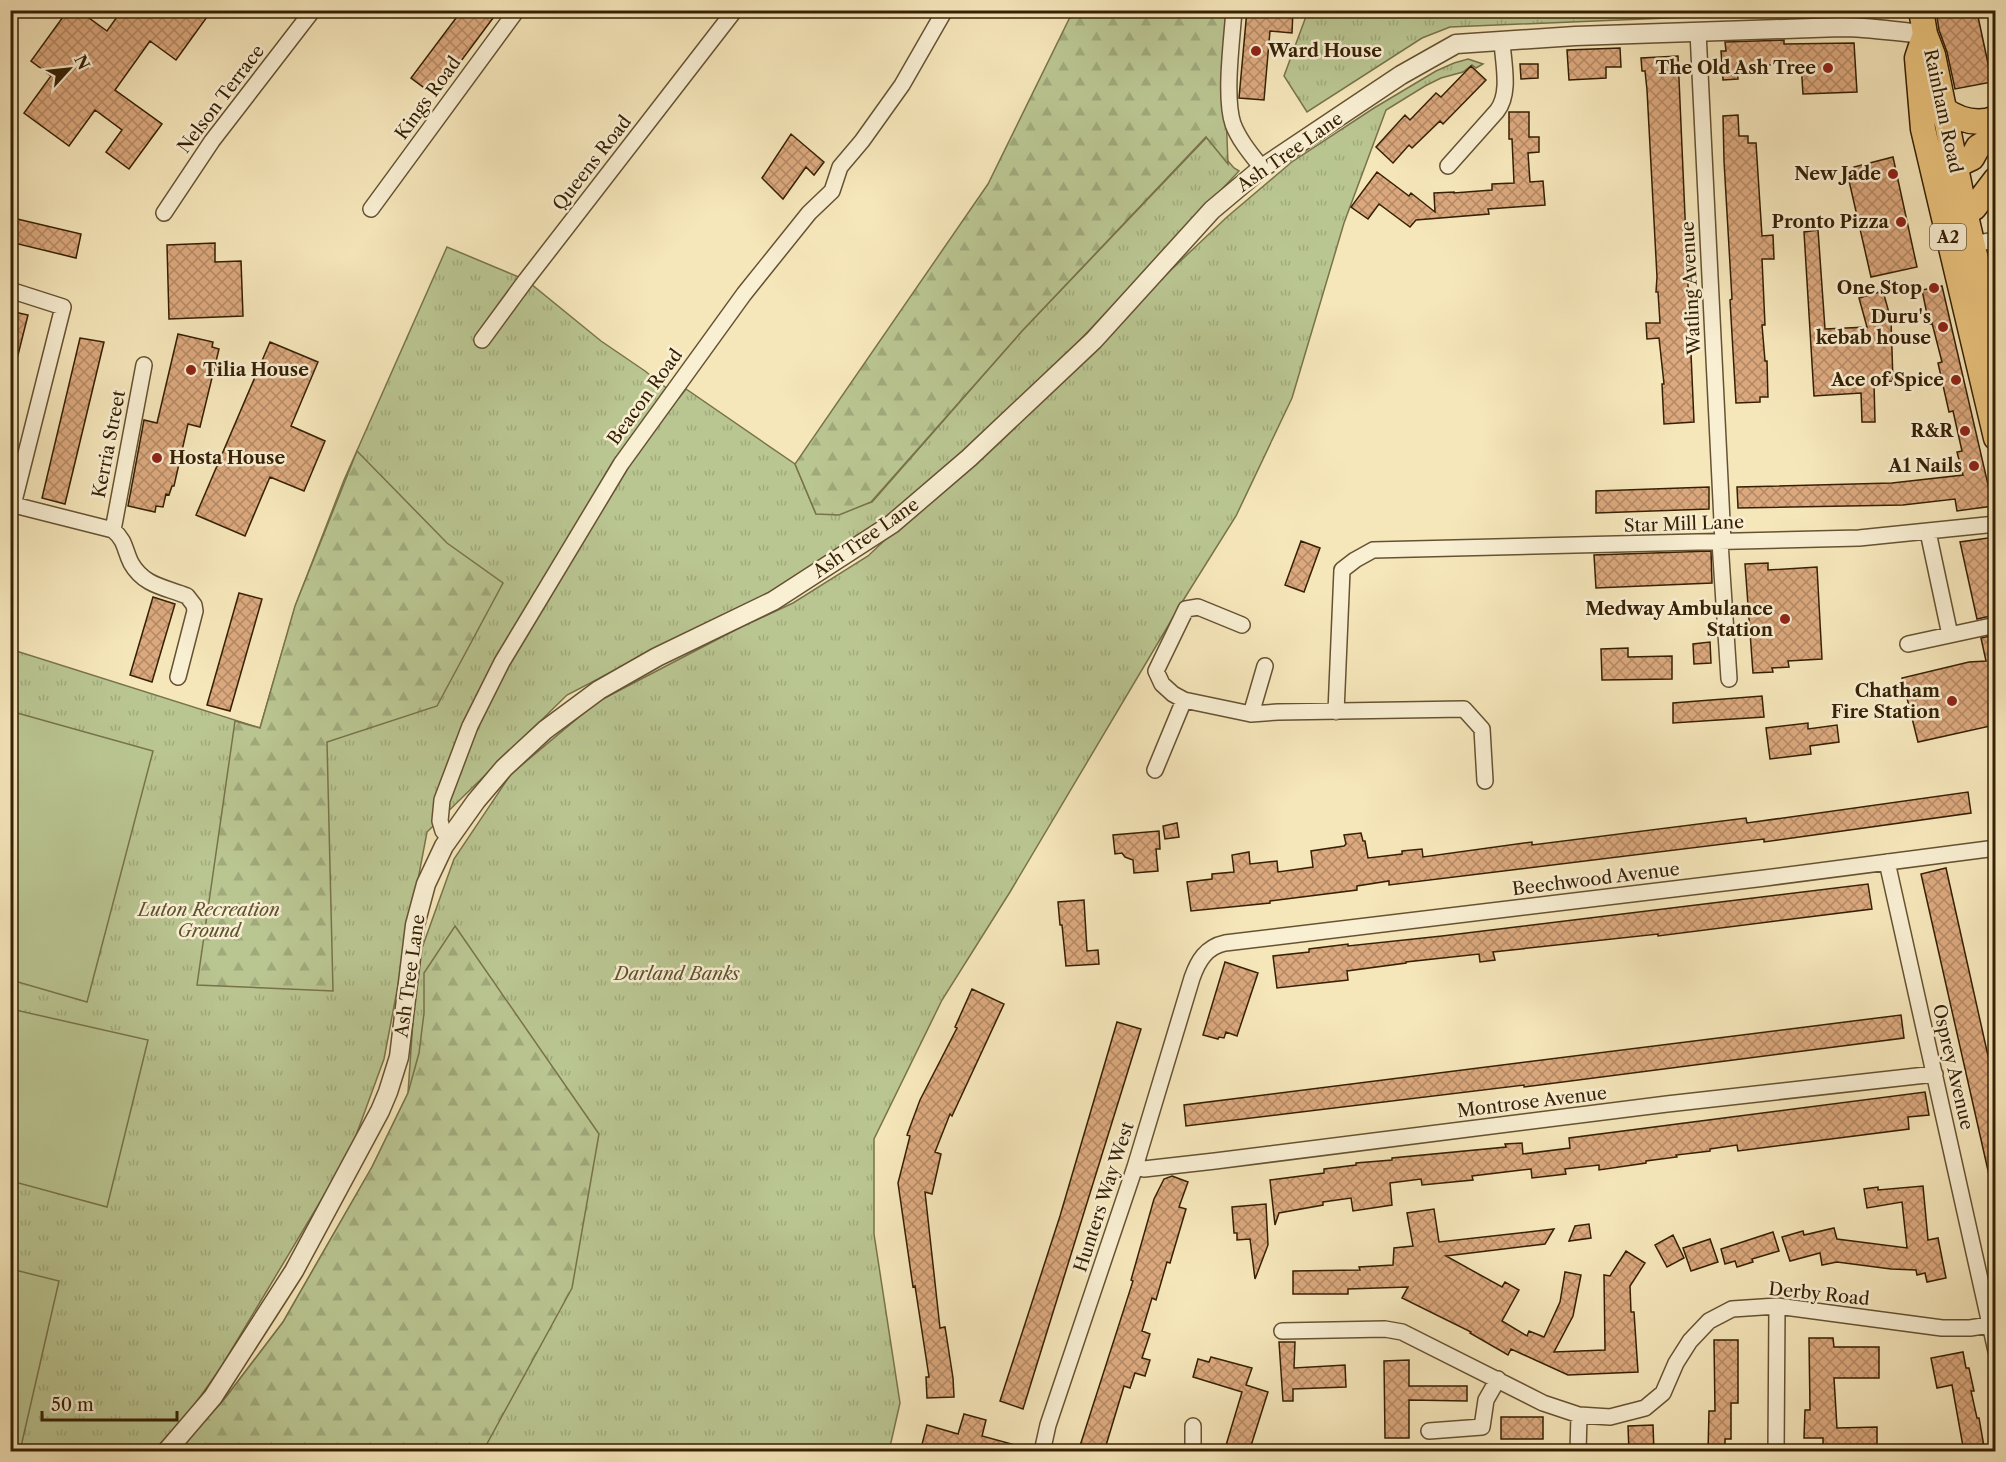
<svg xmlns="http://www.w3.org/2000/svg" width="2006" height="1462" font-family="'Libre Caslon Text',serif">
<defs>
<pattern id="grass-tufts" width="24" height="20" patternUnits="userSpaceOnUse" patternTransform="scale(1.5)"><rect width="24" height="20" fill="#bac692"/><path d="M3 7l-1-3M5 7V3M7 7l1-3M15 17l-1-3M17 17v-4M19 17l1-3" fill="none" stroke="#a0aa7c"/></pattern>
<pattern id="forest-firs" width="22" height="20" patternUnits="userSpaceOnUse" patternTransform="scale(1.5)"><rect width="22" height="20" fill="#bac692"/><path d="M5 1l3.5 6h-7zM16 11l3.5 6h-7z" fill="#a0aa7c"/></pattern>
<pattern id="building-cross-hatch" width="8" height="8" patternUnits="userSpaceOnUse" patternTransform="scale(1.5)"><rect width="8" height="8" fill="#dca97e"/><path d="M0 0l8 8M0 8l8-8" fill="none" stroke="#b38965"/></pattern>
</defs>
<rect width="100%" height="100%" fill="#f6e7bb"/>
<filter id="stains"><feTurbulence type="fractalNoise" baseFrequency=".00333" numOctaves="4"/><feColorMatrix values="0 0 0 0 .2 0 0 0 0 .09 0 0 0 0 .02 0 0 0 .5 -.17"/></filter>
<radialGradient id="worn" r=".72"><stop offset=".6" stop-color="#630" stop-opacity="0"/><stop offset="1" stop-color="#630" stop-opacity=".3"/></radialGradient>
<path fill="url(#grass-tufts)" stroke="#78734b" stroke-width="1.5" d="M1809 11V12L1450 27 1422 38 1307 112 1284 76 1308 11Z
M1468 59 1483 64 1476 68 1472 65 1463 72 1441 78 1425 86 1386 110 1344 223 1292 398 1236 516 1184 599 1010 892 942 1000 874 1139V1234L900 1403 889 1451 177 1452 226 1397 283 1322 372 1167 408 1093 417 962 454 859 511 774 597 702 741 627 793 603 868 556 1227 217 1293 161 1374 108 1436 71 1454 63Z
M1207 137 1234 168 1239 171 969 458 800 584 688 632 567 695 427 832 384 1059 350 1152 220 1369 187 1415 153 1451H11L10 649 260 728 296 604 344 480 447 247 526 280 601 341 645 371 679 398 686 389 795 464 816 514 872 502 1022 331Z"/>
<path fill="url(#forest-firs)" stroke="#78734b" stroke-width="1.5" d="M1073 11H1229L1226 112 1228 164 1206 137 1022 331 871 502 839 515 816 514 795 464 988 184Z
M357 451 447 543 503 583 437 706 327 742 333 991 197 985 235 721 260 728 295 606Z
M455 926 599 1134 572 1288 483 1451 177 1452 226 1397 283 1322 372 1167 408 1093 419 1053 424 1013V973Z"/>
<path fill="#bac692" stroke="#78734b" stroke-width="1.5" d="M10 711 153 751 87 1002 11 980Z
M11 1009 148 1040 107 1207 11 1181Z
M11 1269 59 1281 20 1451H11Z"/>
<path fill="url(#building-cross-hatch)" stroke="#362004" stroke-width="1.5" d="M68 10H78L107 31 122 10H198L207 17 176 60 150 41 115 90 162 124 129 169 106 152 122 130 95 110 69 146 24 113 51 76 31 61Z
M462 10H499L435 96 411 78Z
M1247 10H1293L1292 33 1270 31 1264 100 1239 98Z
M1936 10H1961L1962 15 1977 12 1992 82 1955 89 1947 52 1939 30Z
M1784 40V44L1854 43 1857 92 1803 94 1801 63 1737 67 1738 79 1723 80 1721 51H1726L1725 42Z
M1620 48 1621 67H1606V78L1569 80 1567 50Z
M1678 56 1694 422 1664 424 1662 384H1664L1659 338 1647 339 1646 323H1660L1658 292H1656L1657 277 1647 90 1645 71H1642L1641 58Z
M1520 64H1538V78L1521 79Z
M1471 66 1486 80 1443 124 1440 121 1412 148 1409 145 1393 163 1376 147 1405 115 1410 120 1436 93 1441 97Z
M1509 112H1529V137H1539V152L1528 153 1530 182 1543 181 1545 205 1488 209 1489 214 1416 220 1410 227 1379 204 1368 219 1351 207 1377 172 1409 196 1411 193 1435 212 1434 193 1454 192V193L1492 190V184L1514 183 1512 139H1509Z
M1738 115 1739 136H1748V143H1756L1762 236 1773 235 1774 259H1762L1765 325H1762L1765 361H1767L1768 397H1760V402L1736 403 1730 300 1732 299 1724 161 1723 116Z
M791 134 824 162 814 175 806 167 783 199 762 178Z
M1893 157 1917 267 1871 277 1847 172 1855 170 1854 167Z
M13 218 81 234 76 258 10 242V230Z
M1818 230 1825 329 1867 327 1859 298 1883 291 1891 320 1893 381 1874 382 1875 422H1862L1861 393 1814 396 1804 232Z
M215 243V262L241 261 243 316 169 319 167 245Z
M1942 286 1993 506 1957 511 1955 499 1903 505 1738 508 1737 487 1892 483 1963 475 1957 452 1962 451 1953 411 1949 412 1938 363 1942 362 1932 323 1929 324 1922 290Z
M10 311 28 315 16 363 10 362Z
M178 334 213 342 212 347 219 349 200 427 188 424 174 486H172L169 495 166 494 163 507 156 506 155 512 128 506 144 420 157 423Z
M80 338 104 342 65 504 42 498Z
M270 342 318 362 291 426 325 441 304 491 270 477 245 536 196 515Z
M1709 487V509L1596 513V491Z
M1995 537V615L1977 619 1960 542Z
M1301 541 1320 548 1304 592 1285 585Z
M1711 551 1712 583 1596 588 1594 555Z
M1768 563V570L1817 567 1822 659 1788 661 1789 667 1772 668 1773 672 1753 673 1745 564Z
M239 593 262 599 230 711 207 705Z
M153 597 175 604 152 682 130 675Z
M1995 635V725L1918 742 1902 678 1969 662 1986 661 1981 638Z
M1710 642 1711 663 1694 664 1693 644Z
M1628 648V657L1672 656V679L1602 680 1601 649Z
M1762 696 1764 717 1673 723V703Z
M1808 723V729L1837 725 1839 742 1810 746 1811 754 1770 759 1766 728Z
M1968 792 1971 813 1764 842V839L1389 885V881L1357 886V890L1270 901V903L1191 911 1187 882 1212 879V874L1234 872 1232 855 1249 852 1250 864 1277 861 1278 872 1313 867 1311 851 1344 846 1346 844 1344 835 1361 833 1363 841H1365L1368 858 1402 854V851L1422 849 1423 857 1532 842V845L1746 818 1747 823Z
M1177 823 1179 837 1165 839 1163 826Z
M1159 831 1160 849H1156L1158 871 1134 873 1133 860 1125 857 1122 853 1115 854 1113 835Z
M1946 868 1995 1087V1175H1989L1921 874Z
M1868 884 1872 909 1658 936V934L1493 952 1495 960 1480 962 1479 954 1406 962V963L1347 971 1348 980 1277 988 1273 956 1309 952V949L1348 944V946L1442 936Z
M1084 900 1087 951 1098 950 1099 964 1066 966 1062 925H1060L1058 902Z
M1225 962 1258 973 1237 1036 1226 1032 1224 1038 1219 1037 1218 1039 1203 1035Z
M972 989 1004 1004 952 1116 950 1114 935 1152 941 1154 932 1194 925 1192 940 1328 945 1327 953 1378 954 1397 927 1398 926 1377H929L915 1286 913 1287 898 1183 910 1136 907 1135 920 1100 957 1028 955 1027Z
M1901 1015 1904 1038 1524 1087V1085L1186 1126 1184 1105Z
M1117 1022 1141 1029 1023 1409 1000 1401 1060 1216Z
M1925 1092 1929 1115 1908 1117 1909 1129 1738 1151 1737 1145 1710 1149V1151L1676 1155 1677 1157 1646 1161V1163L1599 1170V1165L1565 1169 1566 1174 1532 1178 1531 1169 1472 1176 1473 1180 1422 1185 1421 1179 1390 1183 1392 1205 1353 1211 1351 1198 1323 1202V1205L1279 1213 1275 1225 1270 1180 1324 1173V1169L1356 1165V1163L1392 1160V1158L1506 1147 1505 1144 1522 1143 1523 1154 1570 1148 1569 1138Z
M1172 1176 1188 1182 1179 1207 1186 1209 1170 1263 1167 1262 1156 1300 1152 1298 1142 1331 1150 1334 1142 1358 1150 1360 1145 1376 1135 1373 1130 1388 1124 1386 1104 1452H1078L1133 1281 1131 1280 1154 1199 1164 1179Z
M1923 1186 1928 1240 1938 1238 1946 1278 1927 1282 1925 1273 1917 1275 1916 1270 1891 1269 1837 1262 1822 1265 1820 1253 1790 1261 1782 1237 1803 1231 1804 1235 1834 1228 1837 1239 1907 1248 1902 1202 1867 1208 1864 1189 1878 1187V1190Z
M1266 1204 1268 1245 1255 1279 1250 1239 1237 1240V1233H1234L1232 1207Z
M1434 1209 1439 1242 1554 1229 1545 1244 1446 1256 1502 1287 1505 1282 1519 1290 1502 1321 1527 1336 1529 1331 1544 1337 1560 1302 1565 1272 1581 1275 1573 1316 1554 1352 1605 1350 1604 1275 1610 1276 1626 1251 1645 1263 1630 1286 1631 1312H1634L1638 1372 1568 1375 1511 1349 1508 1355 1470 1333 1471 1332 1402 1298 1408 1287 1348 1289V1294H1293V1271L1360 1270 1359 1267 1393 1265 1394 1248 1413 1246 1407 1213Z
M1589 1224 1591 1238 1569 1241 1575 1226Z
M1773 1232 1779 1251 1752 1259 1753 1262 1737 1267 1735 1261 1725 1264 1721 1249Z
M1673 1235 1684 1258 1667 1267 1655 1245Z
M1710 1239 1718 1262 1691 1271 1683 1248Z
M1809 1338H1833L1834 1347H1879V1378H1834L1837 1428 1877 1427V1450L1823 1451V1438H1804L1805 1410H1810Z
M1714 1340H1738V1403H1731V1439H1725V1452H1708L1709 1411H1715Z
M1279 1342H1295L1294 1368 1345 1365 1346 1387 1293 1389V1401H1283Z
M1963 1352 1966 1368H1969L1974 1391H1971L1977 1418H1979L1985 1452H1964L1952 1385 1937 1388 1931 1358Z
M1211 1357 1252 1368 1246 1385 1268 1392 1249 1452H1224L1242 1392 1193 1377 1198 1359 1209 1362Z
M1409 1360V1386H1467V1401L1409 1400V1438H1385L1384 1361Z
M964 1414 986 1420 982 1436 1023 1447V1452H920L927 1425 958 1434Z
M1501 1417H1543V1439H1501Z
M1653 1425 1654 1452H1629L1628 1426Z"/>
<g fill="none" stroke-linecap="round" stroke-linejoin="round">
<g stroke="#665232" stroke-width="18">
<path id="minor" d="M1234 10C1232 40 1224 97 1233 124 1239 140 1251 154 1262 168
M1698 32 1723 542
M1448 166 1497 111C1511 93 1503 63 1502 41
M371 209 517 10
M164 213 212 141 313 10
M1972 244 1996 240
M10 290 63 307 13 505
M482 340 526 280 735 10
M10 504 113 530C126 541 124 549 131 563 144 586 165 587 187 596L194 605 195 611 178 677
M113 530 144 365
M1928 532 1950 635
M1720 542 1729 679
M1242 625 1198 607 1186 609 1156 671 1162 684 1173 694 1184 700 1251 714 1278 712 1464 709 1482 729 1485 781
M1908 644 1996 625
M1336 712 1342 570 1355 560 1373 550 1859 538 1996 524
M1251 714 1265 666
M1155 770 1184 700
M449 838 443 831 440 821 442 800 470 726 502 662 621 464 744 294 809 213 832 191 840 167 862 141 902 85 945 10
M1887 862 1996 1351
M1135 1167 1144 1169 1215 1161 1667 1104 1935 1074
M1282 1331 1385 1329 1402 1332 1543 1403 1579 1415 1610 1417 1645 1408 1663 1393 1676 1363 1690 1341 1709 1321 1732 1309 1777 1306 1942 1328H1970L1996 1324
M1429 1431 1482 1427 1486 1400 1498 1379
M1042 1452 1048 1425 1135 1167 1192 978C1198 961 1206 947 1225 943L1765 878 1996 848
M1193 1452V1426
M1578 1452 1579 1415
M1776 1452 1777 1306"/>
</g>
<g stroke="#665232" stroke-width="21">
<path id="tertiary" d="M10 12 12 10
M166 1452 213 1397 294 1271 380 1111 388 1092 399 1057 415 925 426 884 444 846 476 801 504 768 545 730 599 690 657 657 773 601 892 524 969 458 1094 340 1212 210 1262 168 1401 75 1456 44 1575 36 1841 27C1870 27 1897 32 1925 34"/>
</g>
<g stroke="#362004" stroke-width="27">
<path id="primary" d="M1921 10 1925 34 1933 55 1965 212 1996 345
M1925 34 1917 58 1923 129 1996 438
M1943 109C1959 120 1977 126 1996 118
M1941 170 1955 166 1972 158 1978 147 1996 136
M1965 212 1974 208 1996 179"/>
</g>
<use href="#minor" stroke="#f9efd3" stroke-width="15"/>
<use href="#tertiary" stroke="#f9efd3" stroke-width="18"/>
<use href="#primary" stroke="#ebc47e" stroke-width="24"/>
</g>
<g fill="#8f2418" stroke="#f9efd3" stroke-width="2">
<circle cx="1256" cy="51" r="6"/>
<circle cx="1828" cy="68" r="6"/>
<circle cx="1893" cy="174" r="6"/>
<circle cx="1901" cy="222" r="6"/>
<circle cx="1934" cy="288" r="6"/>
<circle cx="1943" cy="327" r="6"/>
<circle cx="191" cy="370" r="6"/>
<circle cx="1956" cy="380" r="6"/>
<circle cx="1965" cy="431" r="6"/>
<circle cx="157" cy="458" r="6"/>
<circle cx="1974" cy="466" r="6"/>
<circle cx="1785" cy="619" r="6"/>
<circle cx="1952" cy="701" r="6"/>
</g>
<g text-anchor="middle" stroke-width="5" stroke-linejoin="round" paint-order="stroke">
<rect fill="#f9efd3" stroke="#705e42" stroke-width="1.5" x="1930" y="224" width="36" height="26" rx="4.5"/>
<g font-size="16" font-weight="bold" fill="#362004">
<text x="1948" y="243">A2</text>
</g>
<g font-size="18" font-weight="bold" fill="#362004" stroke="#f9efd3" text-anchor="end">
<text x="1268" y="57" text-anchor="start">Ward House</text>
<text x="1816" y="74">The Old Ash Tree</text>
<text x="1881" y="180">New Jade</text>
<text x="1889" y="228">Pronto Pizza</text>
<text x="1922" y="294">One Stop</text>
<text x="1931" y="323">Duru's<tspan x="1931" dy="21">kebab house</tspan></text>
<text x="203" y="376" text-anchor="start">Tilia House</text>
<text x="1944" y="386">Ace of Spice</text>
<text x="1953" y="437">R&amp;R</text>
<text x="169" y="464" text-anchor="start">Hosta House</text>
<text x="1962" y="472">A1 Nails</text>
<text x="1773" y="615">Medway Ambulance<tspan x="1773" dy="21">Station</tspan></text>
<text x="1940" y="697">Chatham<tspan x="1940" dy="21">Fire Station</tspan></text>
</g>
<g font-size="18" fill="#362004" stroke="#f9efd3">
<text transform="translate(428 98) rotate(-54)" y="6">Kings Road</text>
<text transform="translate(221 99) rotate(-53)" y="6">Nelson Terrace</text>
<text transform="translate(1943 111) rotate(78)" y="6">Rainham Road</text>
<text transform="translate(1290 152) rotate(-35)" y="6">Ash Tree Lane</text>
<text transform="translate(592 163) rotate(-52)" y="6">Queens Road</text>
<text transform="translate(1691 288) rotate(-93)" y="6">Watling Avenue</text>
<text transform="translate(645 397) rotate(-54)" y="6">Beacon Road</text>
<text transform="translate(109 444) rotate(-79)" y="6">Kerria Street</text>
<text transform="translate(1684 524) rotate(-2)" y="6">Star Mill Lane</text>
<text transform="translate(866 538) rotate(-35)" y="6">Ash Tree Lane</text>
<text transform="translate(1596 879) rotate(-7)" y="6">Beechwood Avenue</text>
<text transform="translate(410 976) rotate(-82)" y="6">Ash Tree Lane</text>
<text transform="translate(1953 1067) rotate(77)" y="6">Osprey Avenue</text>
<text transform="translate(1532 1102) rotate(-7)" y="6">Montrose Avenue</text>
<text transform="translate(1104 1197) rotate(-72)" y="6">Hunters Way West</text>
<text transform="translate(1819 1294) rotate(6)" y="6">Derby Road</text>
</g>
<g font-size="18" font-style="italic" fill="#5e522f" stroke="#f9efd3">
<text x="209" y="916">Luton Recreation<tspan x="209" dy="21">Ground</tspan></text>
<text x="677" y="980">Darland Banks</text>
</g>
</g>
<rect width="2006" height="1462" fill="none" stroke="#f6e7bb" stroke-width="36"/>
<rect x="12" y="12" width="1982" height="1438" fill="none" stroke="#362004" stroke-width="3"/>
<rect x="18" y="18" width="1970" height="1426" fill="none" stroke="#362004" stroke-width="1.5"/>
<g transform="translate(69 69) rotate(63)" stroke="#f9efd3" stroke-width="4.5" paint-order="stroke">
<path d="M0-4.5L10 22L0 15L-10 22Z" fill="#362004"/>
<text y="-9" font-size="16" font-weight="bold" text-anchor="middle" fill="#362004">N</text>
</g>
<path d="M42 1411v9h135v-9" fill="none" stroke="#362004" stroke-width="3"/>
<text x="51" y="1411" font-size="18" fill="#362004" stroke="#f9efd3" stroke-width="4.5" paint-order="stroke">50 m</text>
<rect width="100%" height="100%" filter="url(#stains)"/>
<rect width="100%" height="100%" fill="url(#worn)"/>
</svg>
